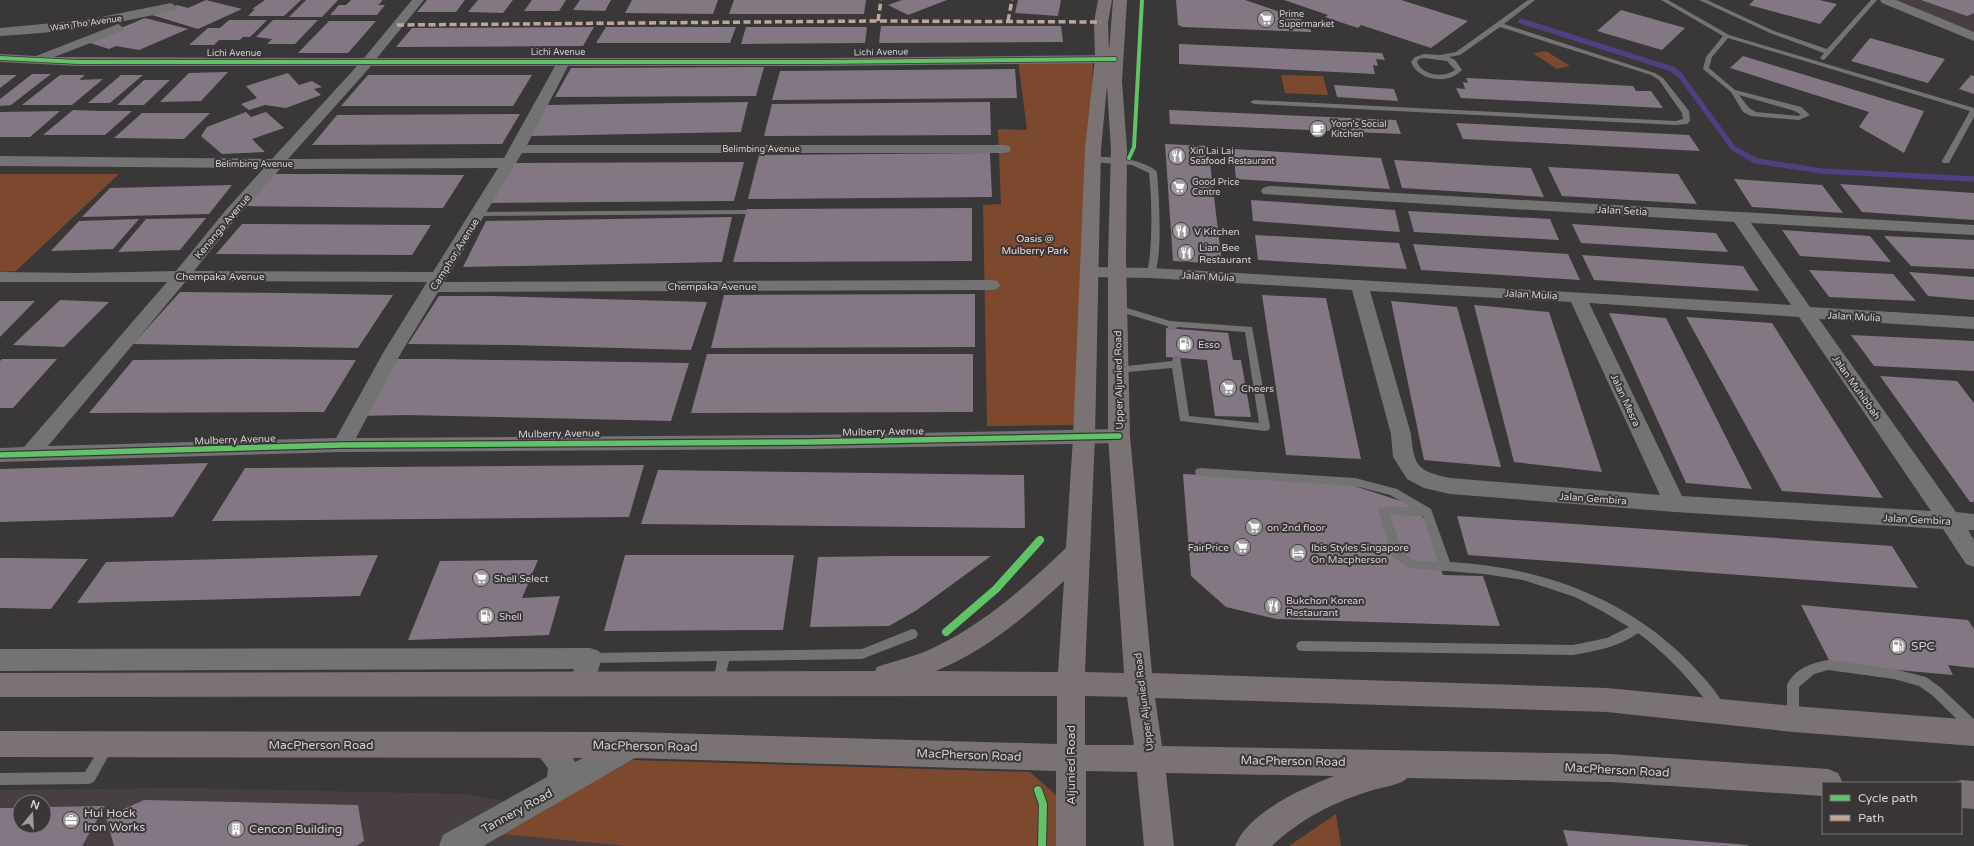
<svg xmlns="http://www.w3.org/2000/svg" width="1974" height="846" font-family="'Varela Round',sans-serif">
<rect width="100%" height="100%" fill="#393738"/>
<path fill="#483f42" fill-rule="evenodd" d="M1884 0H1974V34Z
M188 788 463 794 683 832 692 846H0V790ZM20 802H44V826H20Z"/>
<path fill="#7c492e" d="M1546 51 1570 66 1557 69 1533 53Z
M1018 61H1093L1077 425 987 426 983 205 1001 204 998 129 1027 130Z
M1281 75 1323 76 1328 95 1285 93Z
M0 174H119L16 271 0 272Z
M632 760 1030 772 1056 795V846H627L492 833Z
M1336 814 1341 846H1289Z"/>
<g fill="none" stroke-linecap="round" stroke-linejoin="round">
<path stroke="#513f81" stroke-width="5.5" d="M1521 21 1672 69 1680 75 1733 148 1756 161 1822 171 1974 179"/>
</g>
<path fill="#837784" d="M206 0 242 9 198 29 152 15 177 5 188 8Z
M265 0H301L284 16H248L255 9H252Z
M306 0H338L322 17H289Z
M351 0H383L378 5H385L377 15H330L339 5H346Z
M427 0H465L456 12H417Z
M478 0H513L503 13 468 12Z
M532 0H566L559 11H524Z
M580 0H611L605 11 573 10Z
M632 0H718L713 14 625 13Z
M734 0H866L864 14H729Z
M902 0H947L908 15 888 5Z
M1018 0H1061L1058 16 1015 13Z
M1176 0H1245L1303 20 1295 25 1311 30V32L1183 27 1178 25Z
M1284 0H1401L1468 21 1431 48 1361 25 1358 28 1325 17 1328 15Z
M1754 0H1819L1837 4 1820 24 1749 5Z
M1921 0H1974V13L1967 16Z
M1621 10 1685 28 1662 50 1597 31Z
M145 18 188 29 139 50 116 46 109 49 87 42Z
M229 20H267L250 37H243L240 40H219L214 45H189L208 28H220Z
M273 20H318L295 44H267L272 39 256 37Z
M329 21H376L348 53H298Z
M881 26H1061L1063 42 879 43Z
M594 27 583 46 396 47 412 28Z
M606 27H736L730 43H596Z
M746 27H867L865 43 741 44Z
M1870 38 1945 59 1928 83 1851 61Z
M1179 44 1382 53 1385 60 1376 59 1378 66 1373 65 1375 74 1179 64Z
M1743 56 1924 111 1904 153 1859 127 1869 112 1730 68Z
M764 67 756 96 555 97 571 68Z
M1015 69 1017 98 772 100 780 71Z
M228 72 201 101 160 102 189 73Z
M288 73 299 85 312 81 322 87 314 89 321 95 286 108 265 105 249 110 241 104 257 98 246 86Z
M32 74H51L11 105 0 106V99Z
M0 75H17L0 88Z
M60 75H85L79 80 103 79 72 105H22Z
M121 75H143L110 103H88Z
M368 75H532L513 106H341Z
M1971 75 1974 76V94L1959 89Z
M1466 78 1633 86 1636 91H1651L1663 108 1461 98 1456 88 1465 89 1463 82 1468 83Z
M144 80H170L144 105H117Z
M1334 85 1394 89 1398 101 1337 97Z
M748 102 741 132 530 136 545 105Z
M990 102 991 135 764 136 772 104Z
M73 110 103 111H132L105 135H43Z
M1169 110 1396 120 1401 134 1170 124Z
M60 111 30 137H0V112Z
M246 112 251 117 266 112 284 128 252 139 265 152 222 154 201 136 207 127Z
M142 113H210L184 139 114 138Z
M520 114 502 144 312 145 337 115Z
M1456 123 1689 135 1700 151 1463 139Z
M1165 144 1208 146 1222 264 1173 261Z
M1233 149 1381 158 1390 189 1236 179Z
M990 153 992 197 748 199 759 155Z
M1394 160 1531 168 1544 197 1402 188Z
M744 162 734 201 490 203 512 163Z
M1548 167 1678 174 1697 204 1562 196Z
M270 174H334L464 175 443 208 241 206Z
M1734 179 1822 185 1843 213 1752 207Z
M1840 184 1974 193V220L1862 212Z
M232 185 209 214 82 217 110 188Z
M1251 200 1395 210 1400 232 1253 221Z
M972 208V261L733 262 747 209Z
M1408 211 1550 219 1559 240 1414 232Z
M732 217 722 262 463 267 486 221Z
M206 218 180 250 118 252 146 219Z
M139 219 113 249 51 251 79 221Z
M242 224 431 225 412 255 216 254Z
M1572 224 1716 233 1728 252 1581 243Z
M1782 230 1870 236 1891 262 1800 256Z
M1255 235 1399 243 1407 269 1258 260Z
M1884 236 1974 240V269L1911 266Z
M1413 244 1568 254 1580 280 1421 270Z
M1582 255 1743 266 1759 291 1594 280Z
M1809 270 1893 274 1916 301 1829 297Z
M1909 272 1974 277V300L1928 296Z
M180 292 286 293 393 295 358 348 133 344Z
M975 294V347L711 348 724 295Z
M1262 295 1326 298 1361 459 1286 455Z
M439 296H492L707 302 691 350 511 345 408 344Z
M60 300 109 302 64 347 13 345Z
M0 301H35L0 337Z
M1391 301 1457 307 1501 467 1424 460Z
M1474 305 1549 312 1602 472 1514 462Z
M1609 313 1666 318 1752 489 1686 483Z
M1686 317 1772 323 1883 498 1782 491Z
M1166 328 1228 333 1233 360H1241L1251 417 1215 416 1207 360 1166 357Z
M1851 335 1974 341V371L1874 366Z
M707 354H973V412L691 413Z
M2 359H57L13 408H0V361Z
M392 359H438L689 363 671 421 406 415 358 416Z
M133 360 245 359 356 360 324 412 89 413Z
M1880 376 1957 381 1974 403V502H1970Z
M208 463 173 517 0 522V469Z
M644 465 629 517 212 521 245 468Z
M658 470 1024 475 1025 528 641 524Z
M1183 474 1342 482 1404 502 1425 519 1443 575 1483 576 1500 626 1276 619 1226 607 1191 576Z
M1457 516 1892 546 1918 588 1468 555Z
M378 555 360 596 77 603 106 562Z
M625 555H794L783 630 604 631Z
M893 556H991L917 610 889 626 810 627 818 557Z
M0 558H14L88 559 51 609 0 608Z
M538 560 522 598 560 596 549 635 408 640 440 561Z
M1801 605 1968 620 1974 629V668L1948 665 1953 675 1831 664Z
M144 800 358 805 364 841 356 846H114L106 817Z
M105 806 82 846H0V808H20V826H44V807Z
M1563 830 1748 845V846H1568Z"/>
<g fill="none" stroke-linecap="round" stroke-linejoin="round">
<path fill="#747374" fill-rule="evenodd" d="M1528 0H1535L1504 24 1655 73 1663 78 1689 111 1690 121 1687 124 1676 125 1254 104 1250 102 1254 100 1676 121 1683 119 1682 113 1659 80 1651 75 1500 27 1460 55 1449 57 1455 60 1462 70C1449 85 1418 81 1411 62L1415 57 1424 54 1440 55 1456 52ZM1424 58 1447 61 1455 70C1444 78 1423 76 1417 62L1419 59Z
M1661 0H1668L1729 35 1974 108V117L1950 161 1949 163H1943L1942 161 1970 111 1728 38 1712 57 1709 68 1735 90 1801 107 1810 115 1799 120 1751 116 1743 112 1731 92 1703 69 1706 57 1723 36ZM1739 95 1795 111 1801 115 1798 116 1756 112 1749 108Z
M1699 0H1707L1774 31 1827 49 1871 0H1877L1825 59 1823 60 1820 58 1824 53 1770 33Z
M1089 158C1106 155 1145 159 1157 172 1159 192 1163 259 1154 275H1148L1147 273C1153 247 1152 200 1149 173L1132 165 1092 162 1088 160Z
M745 210H748V214L479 216 475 214 479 212Z
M1117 305 1170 321 1252 327 1270 427 1269 430 1265 431 1180 421 1172 368 1118 373 1113 370 1118 367 1172 361 1174 356H1180L1189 416 1259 423 1245 332 1177 327 1176 330C1171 331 1170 330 1167 326L1114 310 1113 308Z
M1200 468 1355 478 1397 489 1431 509 1450 562C1541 567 1628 598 1692 665 1704 678 1718 692 1725 708L1723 712 1719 714 1715 712C1690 680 1670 657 1638 633 1619 647 1596 651 1573 655L1302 651 1298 650 1296 646 1298 642 1302 641 1573 645 1607 638 1629 627 1602 611 1575 597 1523 580 1484 574 1408 568 1393 557 1378 511 1379 508 1383 507H1411L1390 495 1355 486 1200 476 1196 475 1195 472 1196 469ZM1390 515 1423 516 1438 562 1414 561 1402 551Z
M912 629 916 630 918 634 916 638 862 659 729 661 723 687 719 688 715 687 713 683 717 661 590 663 586 662 584 658 586 654 590 653 862 649Z
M1828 660 1894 669 1926 677 1940 687 1974 719V733L1969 731 1932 695 1919 686 1894 679 1828 670 1814 674 1799 687V719L1798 723 1793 725 1788 723 1787 719V685C1795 668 1812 663 1828 660Z
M108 740 113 742 114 746 94 782 89 784 0 785V773L85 772 103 742Z"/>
<path fill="#747374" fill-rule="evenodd" d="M412 0H424L377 58H820L1115 55 1120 56 1122 59 1120 62 1115 63 820 66H568L527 145H1004L1009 146 1011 149 1009 152 1004 153H522L444 282 991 280 997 281 1000 285 997 289 991 290 438 292 401 353 356 438 810 435 1119 429 1126 431 1129 436 1126 441 1119 443 810 449 342 452 0 462V448L24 447 167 282H0V272L80 273 176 271 225 211 264 168 0 166V156L272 159 357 66H78L0 62V54L36 56 118 24 124 28 122 31 54 57 364 58ZM371 66H555L504 158 288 159ZM498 168 433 272 194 271 237 217 280 169ZM186 281 427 282 383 353 336 438 48 446Z
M1880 0H1896L1974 32V41L1882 3Z
M171 3 177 7 175 10C118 24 59 33 0 36V28L86 20Z
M1269 186 1974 225V235L1751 223 1810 307 1974 317V329L1819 319 1956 512 1974 514V530H1968L1974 540V567L1966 564 1943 529 1675 512 1450 494 1424 488 1407 479 1393 457 1391 434 1352 290 1151 278 1088 277 1082 276 1079 272 1082 268 1088 267 1151 268 1791 305 1734 222 1263 194 1261 191 1263 188ZM1370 291 1571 302 1660 495 1450 478C1417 471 1414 466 1411 434ZM1589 303 1799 317 1931 511 1682 496Z
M590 648 599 651 602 658 591 692 582 695 573 692 570 684 574 669 0 671V649Z"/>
<path fill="#747374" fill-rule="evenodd" d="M547 732C561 737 569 748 575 762L632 732 642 736 646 745 642 754 483 846H439L443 835 547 777 548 768 537 754 533 745 537 736Z"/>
<path fill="#7a7273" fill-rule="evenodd" d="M1098 0H1112L1108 22 1109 51 1113 0H1127L1122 81 1127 150 1126 259 1130 436 1152 673 1607 688 1793 706 1974 720V746L1793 732 1607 712 1155 698 1162 746 1610 754 1828 769 1838 773 1843 783H1823V796L1610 782 1407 778C1401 785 1383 787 1373 790 1336 801 1300 819 1272 846H1235C1249 812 1301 789 1334 776L1166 773 1174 846H1144L1137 772 1086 771V846H1056V771L632 758 0 757V731L632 732 1057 744V696L0 697V673L875 671 877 667C897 660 917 656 935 647 985 623 1026 586 1066 548L1073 437 1085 149 1095 58 1094 22ZM1107 86 1111 150 1108 259V436L1124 673 1085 672 1095 437 1101 149ZM1064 581 1058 672 936 671C985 651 1025 617 1064 581ZM1085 696 1127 697 1134 745H1085Z
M1961 780 1974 781V809L1961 808V783H1953Z"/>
<path stroke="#c0a59a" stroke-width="3.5" stroke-dasharray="7 3.5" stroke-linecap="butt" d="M878 21 881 0
M1008 21 1012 0
M397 25 878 21 1101 22"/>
<g stroke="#3a3637" stroke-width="5.5">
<path id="cycleway-far2" d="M0 58 78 62H820L1115 59
M1129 158 1134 147 1142 0"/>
</g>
<g stroke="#3a3637" stroke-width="8">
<path id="cycleway-far1" d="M0 455 342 445 810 442 1119 436"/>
</g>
<g stroke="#3a3637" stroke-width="10">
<path id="cycleway" d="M946 632 996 589 1040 540
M1038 790 1043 804 1042 846"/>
</g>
<use href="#cycleway-far2" stroke="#61c268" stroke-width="4"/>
<use href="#cycleway-far1" stroke="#61c268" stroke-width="5.5"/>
<use href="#cycleway" stroke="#61c268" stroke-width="8"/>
</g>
<defs>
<g id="supermarket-disc" transform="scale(0.9)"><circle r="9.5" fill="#9e9b9c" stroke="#3a3637"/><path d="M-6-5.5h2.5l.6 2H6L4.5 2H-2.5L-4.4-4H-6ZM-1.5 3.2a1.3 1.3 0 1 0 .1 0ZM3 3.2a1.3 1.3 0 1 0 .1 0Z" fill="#fff"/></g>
<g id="cafe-disc" transform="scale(0.9)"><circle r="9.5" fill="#9e9b9c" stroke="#3a3637"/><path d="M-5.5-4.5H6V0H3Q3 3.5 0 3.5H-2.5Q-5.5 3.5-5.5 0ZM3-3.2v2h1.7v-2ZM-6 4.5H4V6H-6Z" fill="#fff"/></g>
<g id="restaurant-disc" transform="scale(0.9)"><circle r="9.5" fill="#9e9b9c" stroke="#3a3637"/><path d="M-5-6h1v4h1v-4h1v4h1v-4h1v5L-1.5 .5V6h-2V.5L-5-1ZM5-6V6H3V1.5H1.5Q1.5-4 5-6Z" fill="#fff"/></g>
<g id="fuel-disc" transform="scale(0.9)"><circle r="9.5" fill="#9e9b9c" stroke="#3a3637"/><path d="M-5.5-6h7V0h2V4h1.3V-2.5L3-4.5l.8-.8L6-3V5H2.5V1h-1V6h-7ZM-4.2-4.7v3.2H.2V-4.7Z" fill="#fff"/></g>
<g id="hotel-disc" transform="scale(0.9)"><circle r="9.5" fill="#9e9b9c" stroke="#3a3637"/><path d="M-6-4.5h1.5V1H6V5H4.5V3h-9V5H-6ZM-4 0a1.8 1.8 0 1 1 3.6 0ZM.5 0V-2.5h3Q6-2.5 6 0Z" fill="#fff"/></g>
<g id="office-disc" transform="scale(0.9)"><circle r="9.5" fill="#9e9b9c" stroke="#3a3637"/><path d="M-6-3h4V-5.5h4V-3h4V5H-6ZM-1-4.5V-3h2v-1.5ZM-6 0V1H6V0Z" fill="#fff"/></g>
<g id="building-disc" transform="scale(0.9)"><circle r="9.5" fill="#9e9b9c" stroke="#3a3637"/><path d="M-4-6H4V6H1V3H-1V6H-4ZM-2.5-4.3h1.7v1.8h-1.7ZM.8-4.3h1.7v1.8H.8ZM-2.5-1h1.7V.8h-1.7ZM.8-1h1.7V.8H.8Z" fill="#fff"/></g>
</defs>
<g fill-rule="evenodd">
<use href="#supermarket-disc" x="1266" y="19"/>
<use href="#cafe-disc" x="1318" y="129"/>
<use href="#restaurant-disc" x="1177" y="156"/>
<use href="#supermarket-disc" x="1179" y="187"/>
<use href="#restaurant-disc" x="1181" y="231"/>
<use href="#restaurant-disc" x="1186" y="253"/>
<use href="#fuel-disc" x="1185" y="344"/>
<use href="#supermarket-disc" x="1228" y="388"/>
<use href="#supermarket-disc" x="1254" y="527"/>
<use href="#supermarket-disc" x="1242" y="547"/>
<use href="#hotel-disc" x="1298" y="553"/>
<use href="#supermarket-disc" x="481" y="578"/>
<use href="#restaurant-disc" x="1273" y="606"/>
<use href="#fuel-disc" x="486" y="616"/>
<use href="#fuel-disc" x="1898" y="646"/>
<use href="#office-disc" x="71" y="820"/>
<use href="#building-disc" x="236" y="829"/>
</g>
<g text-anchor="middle" stroke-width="4" stroke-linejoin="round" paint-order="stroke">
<g font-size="9" fill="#d4d1d2" stroke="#3a3637" text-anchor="start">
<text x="1279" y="17">Prime<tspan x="1279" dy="10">Supermarket</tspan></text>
<text x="1331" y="127">Yoon's Social<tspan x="1331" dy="10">Kitchen</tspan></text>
<text x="1190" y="154">Xin Lai Lai<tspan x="1190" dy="10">Seafood Restaurant</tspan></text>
<text x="1192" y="185">Good Price<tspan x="1192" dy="10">Centre</tspan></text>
</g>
<g font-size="9" fill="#d4d1d2" stroke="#3a3637">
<text transform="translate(86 23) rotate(-8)" y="3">Wan Tho Avenue</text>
<text x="558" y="55">Lichi Avenue</text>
<text transform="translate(881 52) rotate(-1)" y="3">Lichi Avenue</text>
<text x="234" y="56">Lichi Avenue</text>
<text x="761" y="152">Belimbing Avenue</text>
<text x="254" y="167">Belimbing Avenue</text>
</g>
<g font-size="10" fill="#d4d1d2" stroke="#3a3637">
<text transform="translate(1622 210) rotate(3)" y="4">Jalan Setia</text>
<text transform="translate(222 226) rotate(-50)" y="4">Kenanga Avenue</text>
<text transform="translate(454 254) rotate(-58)" y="4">Camphor Avenue</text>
<text x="220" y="280">Chempaka Avenue</text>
<text transform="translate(1208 276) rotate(3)" y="4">Jalan Mulia</text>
<text x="712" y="290">Chempaka Avenue</text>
<text transform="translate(1531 294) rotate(3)" y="4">Jalan Mulia</text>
<text transform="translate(1854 316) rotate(3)" y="4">Jalan Mulia</text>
<text transform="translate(1118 380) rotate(-91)" y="4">Upper Aljunied Road</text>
<text transform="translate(1857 387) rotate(55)" y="4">Jalan Muhibbah</text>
<text transform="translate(1626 400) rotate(65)" y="4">Jalan Mesra</text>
<text transform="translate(883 431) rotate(-1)" y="4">Mulberry Avenue</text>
<text transform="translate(559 433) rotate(-1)" y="4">Mulberry Avenue</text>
<text transform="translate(235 439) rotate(-2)" y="4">Mulberry Avenue</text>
<text transform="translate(1593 498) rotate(4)" y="4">Jalan Gembira</text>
<text transform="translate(1917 519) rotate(3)" y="4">Jalan Gembira</text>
<text transform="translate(1143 702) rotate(-97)" y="4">Upper Aljunied Road</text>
</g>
<g font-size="10" fill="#d4d1d2" stroke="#3a3637" text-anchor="start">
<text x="1194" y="235">V Kitchen</text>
<text x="1199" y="251">Lian Bee<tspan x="1199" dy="12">Restaurant</tspan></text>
<text x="1198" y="348">Esso</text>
<text x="1241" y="392">Cheers</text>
<text x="1267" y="531">on 2nd floor</text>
<text x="1229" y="551" text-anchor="end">FairPrice</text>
<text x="1311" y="551">Ibis Styles Singapore<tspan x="1311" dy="12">On Macpherson</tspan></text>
<text x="494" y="582">Shell Select</text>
<text x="1286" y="604">Bukchon Korean<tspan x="1286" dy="12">Restaurant</tspan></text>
<text x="499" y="620">Shell</text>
</g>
<g font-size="10" fill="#f3dcd1" stroke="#3a3637">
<text x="1035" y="242">Oasis @<tspan x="1035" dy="12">Mulberry Park</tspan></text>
</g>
<g font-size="12" fill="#d4d1d2" stroke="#3a3637" text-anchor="start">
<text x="1911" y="650">SPC</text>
<text x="84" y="817">Hui Hock<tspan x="84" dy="14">Iron Works</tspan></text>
<text x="249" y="833">Cencon Building</text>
</g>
<g font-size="12" fill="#d4d1d2" stroke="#3a3637">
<text x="321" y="749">MacPherson Road</text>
<text transform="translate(645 746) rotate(1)" y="4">MacPherson Road</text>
<text transform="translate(969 755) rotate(2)" y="4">MacPherson Road</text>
<text transform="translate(1293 761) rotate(1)" y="4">MacPherson Road</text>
<text transform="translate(1071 765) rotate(-90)" y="4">Aljunied Road</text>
<text transform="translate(1617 770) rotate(3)" y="4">MacPherson Road</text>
<text transform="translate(517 811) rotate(-29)" y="4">Tannery Road</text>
</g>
</g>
<rect x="1822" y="782" width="140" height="52" fill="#3a3637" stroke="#787475"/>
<rect x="1830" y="795" width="20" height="6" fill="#61c268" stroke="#787475"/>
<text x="1858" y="802" font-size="12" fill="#d4d1d2">Cycle path</text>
<rect x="1830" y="815" width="20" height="6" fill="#c0a59a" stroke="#787475"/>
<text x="1858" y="822" font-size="12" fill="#d4d1d2">Path</text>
<g transform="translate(32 814) rotate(18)"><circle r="19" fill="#3a3637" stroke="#787475"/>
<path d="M0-3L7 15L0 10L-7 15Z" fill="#9e9b9c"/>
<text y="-6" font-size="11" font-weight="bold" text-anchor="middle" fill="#d4d1d2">N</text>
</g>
</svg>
